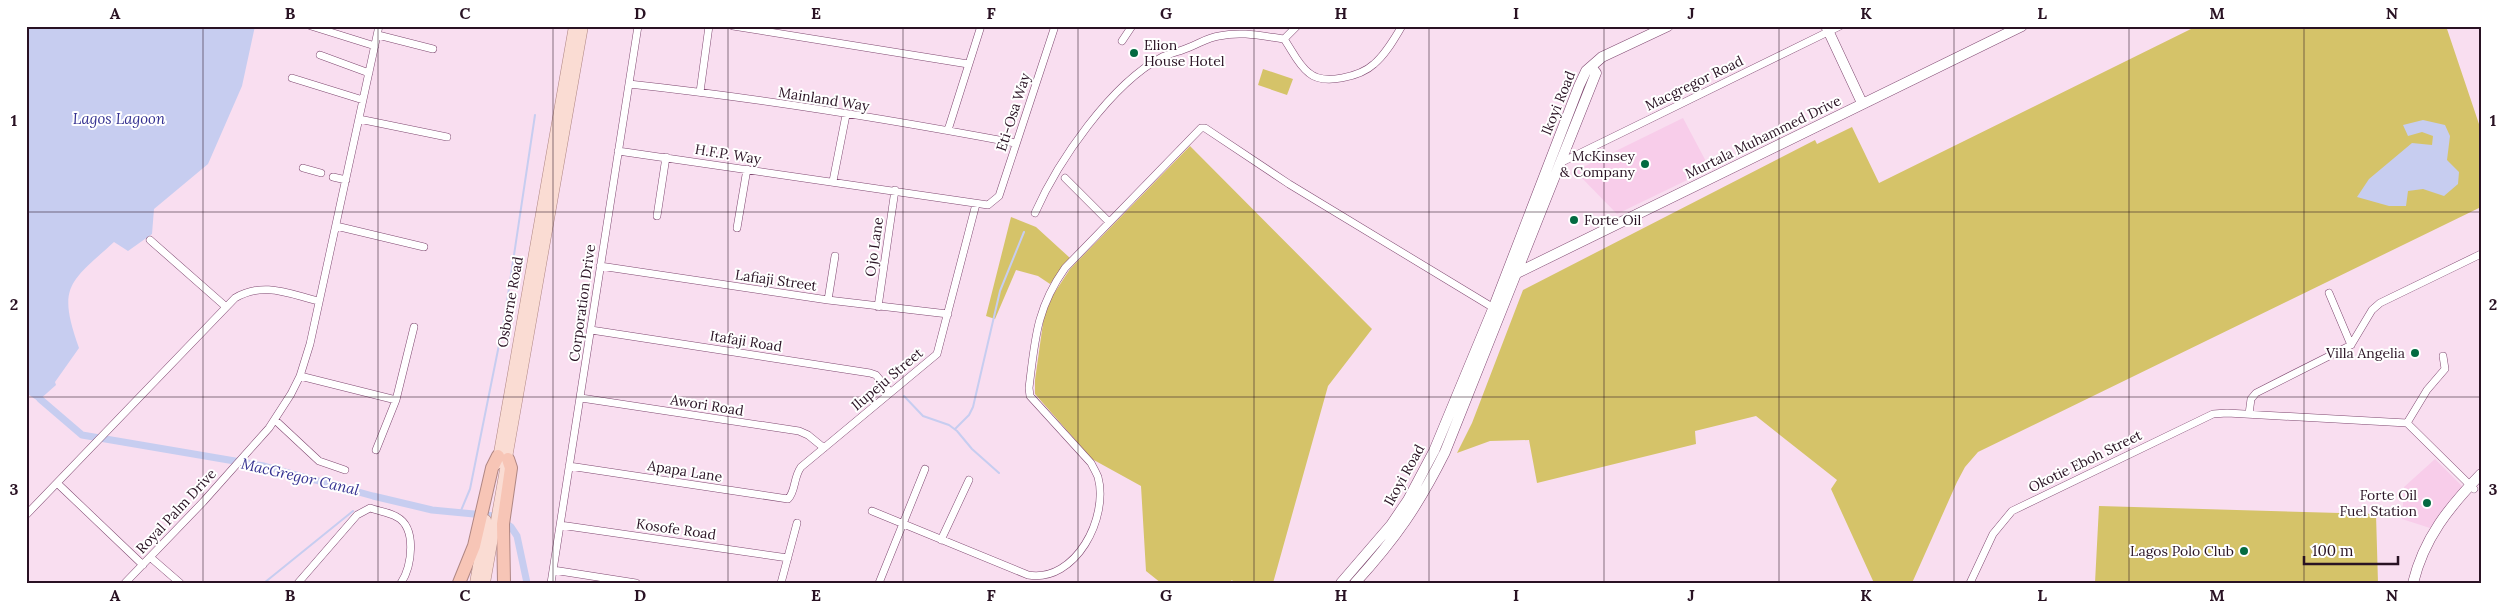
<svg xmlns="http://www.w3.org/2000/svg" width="2507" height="609" font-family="Lora,serif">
<rect width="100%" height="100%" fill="#f9def0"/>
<path fill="#f8cdea" d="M1683 118 1710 169 1617 214 1575 171Z
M2435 459 2463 487 2430 528 2402 519 2404 487Z"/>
<path fill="#d5c369" d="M2197 26H2446L2481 130V207L1978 452 1965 467 1957 482 1912 583H1874L1831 489 1837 480 1756 416 1695 431 1696 444 1537 483 1529 440 1490 441 1457 453 1472 423 1523 290 1815 140 1817 144 1852 127 1879 183Z
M1263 69 1293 79 1287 95 1258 85Z
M1190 146 1372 329 1328 386 1273 583H1234L1232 580 1229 583H1161L1146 571 1141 486 1092 459 1035 394V380L1044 316 1053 295 1070 269Z
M1011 217 1036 227 1070 258 1050 284 1038 276 1016 270 995 319 986 316Z
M2099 506 2376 514 2378 583H2095Z"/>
<path fill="#c7cdf0" d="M26 26H255L242 86 208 164 154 209 152 234 128 251 114 242C69 283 57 286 79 348L55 382 56 385 38 401 26 393Z
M2423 120 2445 125 2450 136 2447 160 2459 172 2458 184 2444 196 2423 189 2408 191 2406 206H2389L2357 197 2369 179 2412 143 2432 145 2433 136 2422 132 2408 136 2403 125Z"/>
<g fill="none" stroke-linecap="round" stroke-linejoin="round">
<path stroke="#c7cdf0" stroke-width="2" d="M904 396 923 416 949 425 957 431 972 449 999 473
M955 429 969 415 973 407 1000 291 1024 232
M460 513 470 489 505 315 535 115
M264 583 353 511"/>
<path stroke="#c7cdf0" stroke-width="7" d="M40 399 82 435 264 466 373 496 432 510 495 516 511 527 517 536 527 583"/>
<g stroke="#7f4870" stroke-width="8">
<path id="minor" d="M311 26 375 46
M733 26 968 64
M378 35 433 49
M1284 39C1292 50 1298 65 1309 73 1324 86 1361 76 1374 64 1386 54 1394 39 1402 26
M1284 39 1297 26
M1122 41 1132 26
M320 55 369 73
M292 78 363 100
M629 84C758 98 888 119 1015 143
M700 92 709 26
M359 119 447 137
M948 130 981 26
M618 151 988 205 999 196 1055 26
M1560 163 1840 26
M303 168 321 173
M333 177 346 180
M1065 178 1109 222
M833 181 846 115
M1035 213C1058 161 1111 84 1162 57 1171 53 1181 51 1190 47 1200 43 1209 37 1219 36 1241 31 1262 36 1284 39
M657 216 666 157
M336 226 424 247
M737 228 747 169
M150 240 225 306
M600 266 828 300 948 314
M2329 293 2351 345
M828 300 835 256
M878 307 895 190
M591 330 870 373 876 375 890 392
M300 376 396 400
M581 398 799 431 808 435 824 448
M2249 414 2251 399 2256 393 2351 345 2372 310 2380 303 2481 254
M275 420 319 461 345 470
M2407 423 2427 390 2445 369 2443 356
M376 450 396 400 414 327
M569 466 788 499C796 491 793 478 801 467L937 354 976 204
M57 483 143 565
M872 511 1028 575C1076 583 1109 517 1098 477 1096 472 1093 467 1091 463L1030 396 1029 388C1035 340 1036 309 1065 268L1201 128H1205L1289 184 1497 310
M26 515 235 298C264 281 289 294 319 301
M560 525 788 558
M941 540 969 480
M150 557 180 583
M553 570 636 583
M125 583 203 502 269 428 291 394 300 376 310 344 379 26
M298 583 357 515 370 508C378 511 389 512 397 517 417 528 412 566 401 583
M551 583 638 26
M781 583 797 523
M879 583 925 469
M1970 583 1993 534 2012 511 2213 414 2227 413 2407 423 2474 489"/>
</g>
<g stroke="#7f4870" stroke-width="11">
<path id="secondary" d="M1826 26 1862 103
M1586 71 1602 57 1668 26
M1515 274 2022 26
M1341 583 1391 525 1408 500 1434 451 1493 309 1579 86 1586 71 1592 68 1596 73 1445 452C1418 506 1396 538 1355 583
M2413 583C2424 538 2449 507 2481 474"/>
</g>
<g stroke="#af8683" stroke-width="11">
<path id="primary" d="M497 464 574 26
M475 583 486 520
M485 583 583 26"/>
</g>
<g stroke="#af8683" stroke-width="14">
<path id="motorway" d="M459 583 474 546 492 468 498 456
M504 583 503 524 511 468 508 459"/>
</g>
<use href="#minor" stroke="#fff" stroke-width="7"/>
<use href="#secondary" stroke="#fff" stroke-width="10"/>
<use href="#primary" stroke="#fadcd3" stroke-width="10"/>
<use href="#motorway" stroke="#f7c5b6" stroke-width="12"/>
</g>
<path fill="none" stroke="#291223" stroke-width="1" stroke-opacity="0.55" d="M203 26V583M378 26V583M553 26V583M728 26V583M903 26V583M1078 26V583M1254 26V583M1429 26V583M1604 26V583M1779 26V583M1954 26V583M2129 26V583M2304 26V583M26 212H2481M26 397H2481"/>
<g fill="#036b41" stroke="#fff" stroke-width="2">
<circle cx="1134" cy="53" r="5"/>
<circle cx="1645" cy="164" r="5"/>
<circle cx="1574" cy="220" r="5"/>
<circle cx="2415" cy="353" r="5"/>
<circle cx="2427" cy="503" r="5"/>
<circle cx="2244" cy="551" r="5"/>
</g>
<g text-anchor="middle" stroke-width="4" stroke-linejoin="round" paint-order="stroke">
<g font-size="14" fill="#291223" stroke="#fff" text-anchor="end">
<text x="1144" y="50" text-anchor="start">Elion<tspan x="1144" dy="16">House Hotel</tspan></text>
<text x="1635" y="161">McKinsey<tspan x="1635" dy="16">&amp; Company</tspan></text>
<text x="1584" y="225" text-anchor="start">Forte Oil</text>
<text x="2405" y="358">Villa Angelia</text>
<text x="2417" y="500">Forte Oil<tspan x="2417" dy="16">Fuel Station</tspan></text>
<text x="2234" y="556">Lagos Polo Club</text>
</g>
<g font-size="14" fill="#291223" stroke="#fff">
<text transform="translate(1694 83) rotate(-26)" y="5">Macgregor Road</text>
<text transform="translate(824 99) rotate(9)" y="5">Mainland Way</text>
<text transform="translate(1558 103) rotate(-68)" y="5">Ikoyi Road</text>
<text transform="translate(1013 112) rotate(-72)" y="5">Eti-Osa Way</text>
<text transform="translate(1763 137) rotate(-26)" y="5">Murtala Muhammed Drive</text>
<text transform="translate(728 154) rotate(9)" y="5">H.F.P. Way</text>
<text transform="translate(874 247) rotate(-82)" y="5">Ojo Lane</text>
<text transform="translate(776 280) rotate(8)" y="5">Lafiaji Street</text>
<text transform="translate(510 302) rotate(-80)" y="5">Osborne Road</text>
<text transform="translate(582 303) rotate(-82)" y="5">Corporation Drive</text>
<text transform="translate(746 341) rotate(9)" y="5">Itafaji Road</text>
<text transform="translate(887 379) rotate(-40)" y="5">Ilupeju Street</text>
<text transform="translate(707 405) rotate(9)" y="5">Awori Road</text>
<text transform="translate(2085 461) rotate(-26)" y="5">Okotie Eboh Street</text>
<text transform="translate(685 471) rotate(9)" y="5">Apapa Lane</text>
<text transform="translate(1404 475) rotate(-61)" y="5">Ikoyi Road</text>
<text transform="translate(176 511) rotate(-47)" y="5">Royal Palm Drive</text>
<text transform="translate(676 529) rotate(8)" y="5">Kosofe Road</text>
</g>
<g font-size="15" font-style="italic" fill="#343191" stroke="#fff">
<text x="119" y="124">Lagos Lagoon</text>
<text transform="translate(300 477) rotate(13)" y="5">MacGregor Canal</text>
</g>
</g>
<rect width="2507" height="609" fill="none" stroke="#ffffff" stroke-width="55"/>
<path d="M2304 556v8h94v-8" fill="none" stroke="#291223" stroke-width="2.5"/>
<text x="2312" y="556" font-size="15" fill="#291223" stroke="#ffffff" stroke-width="4" paint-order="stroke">100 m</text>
<rect x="28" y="28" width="2452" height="554" fill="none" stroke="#291223" stroke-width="2"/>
<g font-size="16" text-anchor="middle" font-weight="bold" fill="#291223">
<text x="115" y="19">A</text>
<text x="290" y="19">B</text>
<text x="465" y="19">C</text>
<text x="640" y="19">D</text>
<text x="816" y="19">E</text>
<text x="991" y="19">F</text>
<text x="1166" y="19">G</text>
<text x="1341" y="19">H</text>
<text x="1516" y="19">I</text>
<text x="1691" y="19">J</text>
<text x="1866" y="19">K</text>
<text x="2042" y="19">L</text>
<text x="2217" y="19">M</text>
<text x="2392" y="19">N</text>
<text x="14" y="126">1</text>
<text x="2493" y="126">1</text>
<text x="14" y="310">2</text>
<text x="2493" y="310">2</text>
<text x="14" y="495">3</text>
<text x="2493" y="495">3</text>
<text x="115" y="601">A</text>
<text x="290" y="601">B</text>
<text x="465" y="601">C</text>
<text x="640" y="601">D</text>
<text x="816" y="601">E</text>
<text x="991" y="601">F</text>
<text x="1166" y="601">G</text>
<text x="1341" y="601">H</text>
<text x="1516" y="601">I</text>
<text x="1691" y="601">J</text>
<text x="1866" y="601">K</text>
<text x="2042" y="601">L</text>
<text x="2217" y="601">M</text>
<text x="2392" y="601">N</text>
</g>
</svg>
